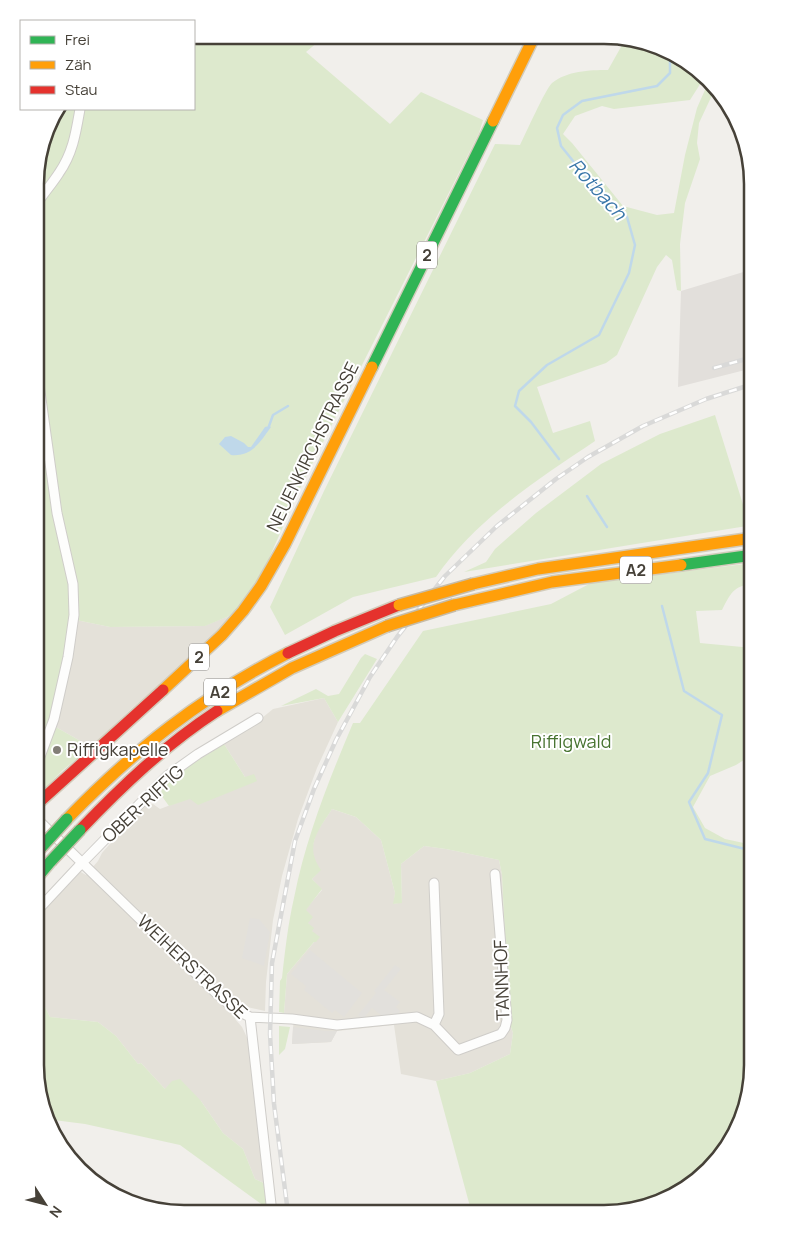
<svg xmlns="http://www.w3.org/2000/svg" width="788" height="1249" font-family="Manrope,sans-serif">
<rect width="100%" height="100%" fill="#f1efeb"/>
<path fill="#e4e1d9" d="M234 614 213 638 131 709 91 747 54 726 76 620 110 627 204 626Z
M324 698 338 722 317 768 298 819 282 876 273 920 266 982 265 1011 247 1007 235 1019 242 1027 250 1044 266 1184 255 1179 243 1149 223 1133 201 1101 165 1089 141 1063 138 1064 116 1036 98 1022 50 1017 43 1003 35 1002V918L54 896 79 871 86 875 98 861 102 853 143 806 153 804 160 809 245 777 224 744 252 726 273 709Z
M332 809 356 817 381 840 395 893 394 904 402 902 401 864 424 846 446 849 499 860 502 875 509 1021 513 1033 510 1054 470 1073 436 1081 401 1074 394 1025 337 1031 331 1042 292 1044 294 1015 284 1013 287 974 315 941 312 931 308 923 305 910 322 890 312 879 320 870 315 862 312 849 316 833Z"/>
<path fill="#e2dfdb" d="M753 251V368L678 387 681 291 750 270Z"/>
<path fill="#dde9cd" d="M194 35 325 36 306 52 390 124 421 92 483 120 479 133 302 484 258 583 234 614 205 626 110 627 76 620 43 388 40 332 36 316V211L60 177 82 109H194Z
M626 38H633L695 66 704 78 690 100 614 109 602 106 575 116 563 134 572 143 623 206 657 215 674 213 685 155 697 108 708 83 714 91 699 123 697 143 700 159 685 203 680 244 681 291 677 290 672 260 666 255 657 267 617 355 606 363 537 387 553 433 590 421 595 441C537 480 476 519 436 577L353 597 285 635 270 607 324 491 495 144 520 145C525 135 546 88 552 83 567 71 589 70 608 70Z
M57 109H78L72 140 63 162 36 202V165L50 118Z
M36 373 70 592V629L56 696 51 719 35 763Z
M715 415 746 514 753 512V525L464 572 486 562 495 549 536 513 601 464 660 434Z
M753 563V584C733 585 730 595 722 610L696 611 700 643 753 648V754L736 765 710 776 693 807 705 828 725 839 753 845V1075L742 1122 722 1156 661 1203 604 1214H472L436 1081 470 1073 510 1054 513 1033 509 1021 502 875 499 860 446 849 424 846 401 864 402 903 393 904 395 893 381 840 356 817 332 809C318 831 304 846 321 870L312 879 322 889 306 910 313 917 308 923 314 928 312 931 320 937 316 942H314L287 974 284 1013 279 1012 280 981 282 978C285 951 288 924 294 898 306 837 329 780 353 723H360L423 631 551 604 591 583Z
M365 654 377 659 338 722 324 698 281 706 316 689 328 696 339 694 361 658Z
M54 726 91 747 63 770 35 798V773Z
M224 744 245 777 254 774 257 781 198 805 190 799 169 806 161 795 162 788 192 764Z
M35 1002 43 1003 50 1017 98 1022 116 1036 138 1064 141 1063 165 1089 172 1081 180 1079 201 1101 223 1133 243 1149 255 1179 266 1184 268 1209 180 1145 85 1124 46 1119 35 1065Z
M279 1026 290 1027 285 1049 279 1055Z"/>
<path fill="#e2e0dc" d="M250 918 259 919 270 932 264 966 242 958Z
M310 950 362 993 344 1017 335 1010 332 1013 304 990 306 986 291 974Z
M395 965 401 969 384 990 400 1002 396 1007 400 1011 396 1016 391 1013 386 1019 372 1008 363 1019 358 1015 376 993 374 991Z
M293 1027 326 1031H337L331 1042 292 1044Z"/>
<path fill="#bfd8ea" d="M269 426 271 427C260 442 252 457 231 455L219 444 225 437 231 436 244 443 248 447H251L265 427Z"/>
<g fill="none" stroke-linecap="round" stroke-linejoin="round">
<path stroke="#bfd8ea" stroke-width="2.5" d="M269 426 273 415 288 406
M559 459 531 422 515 406 519 391 547 365 599 335 629 273 635 245 627 217 590 182 561 146 557 128 563 115 582 101 657 86 670 73V58L667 53
M587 496 607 527
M662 606 684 691 722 715 708 773 689 802 705 839 753 851"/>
<g stroke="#cfcdc9" stroke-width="11">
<path id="street" d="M36 205C43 194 52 184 59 173 73 153 76 132 80 109
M35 770 54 719 68 657 74 615 73 584 57 513 36 363
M35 817 217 994 236 1010 250 1017 292 1019 337 1025 417 1017 434 1025 458 1050 501 1034 505 1028 507 1020 495 874
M35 913 78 867 167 776 198 754 258 718
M250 1017 272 1213
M434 1025 439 1014 434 883"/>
</g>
<g stroke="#d2cbba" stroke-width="14">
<path id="fast" d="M372 367 493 121
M681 565 753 555
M35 880 51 861"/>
</g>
<g stroke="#d2cbba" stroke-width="14">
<path id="slow" d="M493 121 534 37
M473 584 538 569 753 538
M454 605 552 582 681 565
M163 690 222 635 243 611 261 586 285 544 372 367
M217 711 292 668 387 626
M67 819C134 750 201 697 288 653"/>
</g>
<g stroke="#d2cbba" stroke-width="14">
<path id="jam" d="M288 653 335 631 399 605
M35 806 163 690
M80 830C122 786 165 745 217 711"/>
</g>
<use href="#street" stroke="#fdfdfc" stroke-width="9"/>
<use href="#fast" stroke="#30b455" stroke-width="11"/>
<use href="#slow" stroke="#ff9f0a" stroke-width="11"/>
<use href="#jam" stroke="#e5322d" stroke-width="11"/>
<g stroke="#d9d9d8" stroke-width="4.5">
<path id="rail" d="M714 368 753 357
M288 1213 274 1104 270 1034 272 963 295 841 314 789 336 740 370 677 397 637 445 576 497 526 556 479 588 457 643 426 706 399 753 384"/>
</g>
<use href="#rail" stroke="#fff" stroke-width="2.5" stroke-dasharray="8" stroke-linecap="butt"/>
<g stroke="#c6bca8" stroke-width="14" stroke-linecap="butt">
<path id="fast-bridge" d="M37 852 67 819
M51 861 80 830"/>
</g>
<g stroke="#c6bca8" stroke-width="14" stroke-linecap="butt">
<path id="slow-bridge" d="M399 605 473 584
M387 626 454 605"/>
</g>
<use href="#fast-bridge" stroke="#30b455" stroke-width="11"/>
<use href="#slow-bridge" stroke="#ff9f0a" stroke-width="11"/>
</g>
<circle fill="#827e77" stroke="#fff" stroke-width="2" cx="57" cy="750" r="5"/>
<g text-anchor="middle" stroke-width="4" stroke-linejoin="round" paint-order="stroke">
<g fill="#fff" stroke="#7e7a74" stroke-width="1">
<rect x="417" y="241.5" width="20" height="27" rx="4"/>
<rect x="620" y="556.5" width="32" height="27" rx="4"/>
<rect x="189" y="643.5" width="20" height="27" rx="4"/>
<rect x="204" y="678.5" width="32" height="27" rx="4"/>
</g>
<g font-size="16" font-weight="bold" fill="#464138">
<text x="427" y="261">2</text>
<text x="636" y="576">A2</text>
<text x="199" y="663">2</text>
<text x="220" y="698">A2</text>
</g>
<g font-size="18" fill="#464138" stroke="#fff">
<text transform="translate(313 447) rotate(-64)" y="6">NEUENKIRCHSTRASSE</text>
<text transform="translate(143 804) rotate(-43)" y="6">OBER-RIFFIG</text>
<text transform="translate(192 967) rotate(43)" y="6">WEIHERSTRASSE</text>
<text transform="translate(502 980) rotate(-92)" y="6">TANNHOF</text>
</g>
<g font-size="18" fill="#477330" stroke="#fff">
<text x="571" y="748">Riffigwald</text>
</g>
<g font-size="18" fill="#464138" stroke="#fff" text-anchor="start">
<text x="67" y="756">Riffigkapelle</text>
</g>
<g font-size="19" font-style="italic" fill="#3a77a9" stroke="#fff">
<text transform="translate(598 189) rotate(48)" y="7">Rotbach</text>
</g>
</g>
<path d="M0 0H788V1249H0ZM184 44H604A140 140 0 0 1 744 184V1065A140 140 0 0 1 604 1205H184A140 140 0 0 1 44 1065V184A140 140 0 0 1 184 44Z" fill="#fff" fill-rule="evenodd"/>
<path fill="none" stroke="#464138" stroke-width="2.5" d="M184 44H604A140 140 0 0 1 744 184V1065A140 140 0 0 1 604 1205H184A140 140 0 0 1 44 1065V184A140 140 0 0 1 184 44Z"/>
<rect x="20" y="20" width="175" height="90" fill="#ffffff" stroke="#b5b3af"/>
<rect x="30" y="36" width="25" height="8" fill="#30b455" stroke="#b5b3af"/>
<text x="65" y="45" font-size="15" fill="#464138">Frei</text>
<rect x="30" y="61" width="25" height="8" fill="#ff9f0a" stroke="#b5b3af"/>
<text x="65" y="70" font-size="15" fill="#464138">Zäh</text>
<rect x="30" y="86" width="25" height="8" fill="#e5322d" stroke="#b5b3af"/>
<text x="65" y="95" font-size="15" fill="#464138">Stau</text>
<g transform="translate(45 1204) rotate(126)" stroke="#ffffff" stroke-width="4" paint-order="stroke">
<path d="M0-4L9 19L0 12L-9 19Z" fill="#464138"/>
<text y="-8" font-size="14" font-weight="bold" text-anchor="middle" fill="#464138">N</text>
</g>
</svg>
